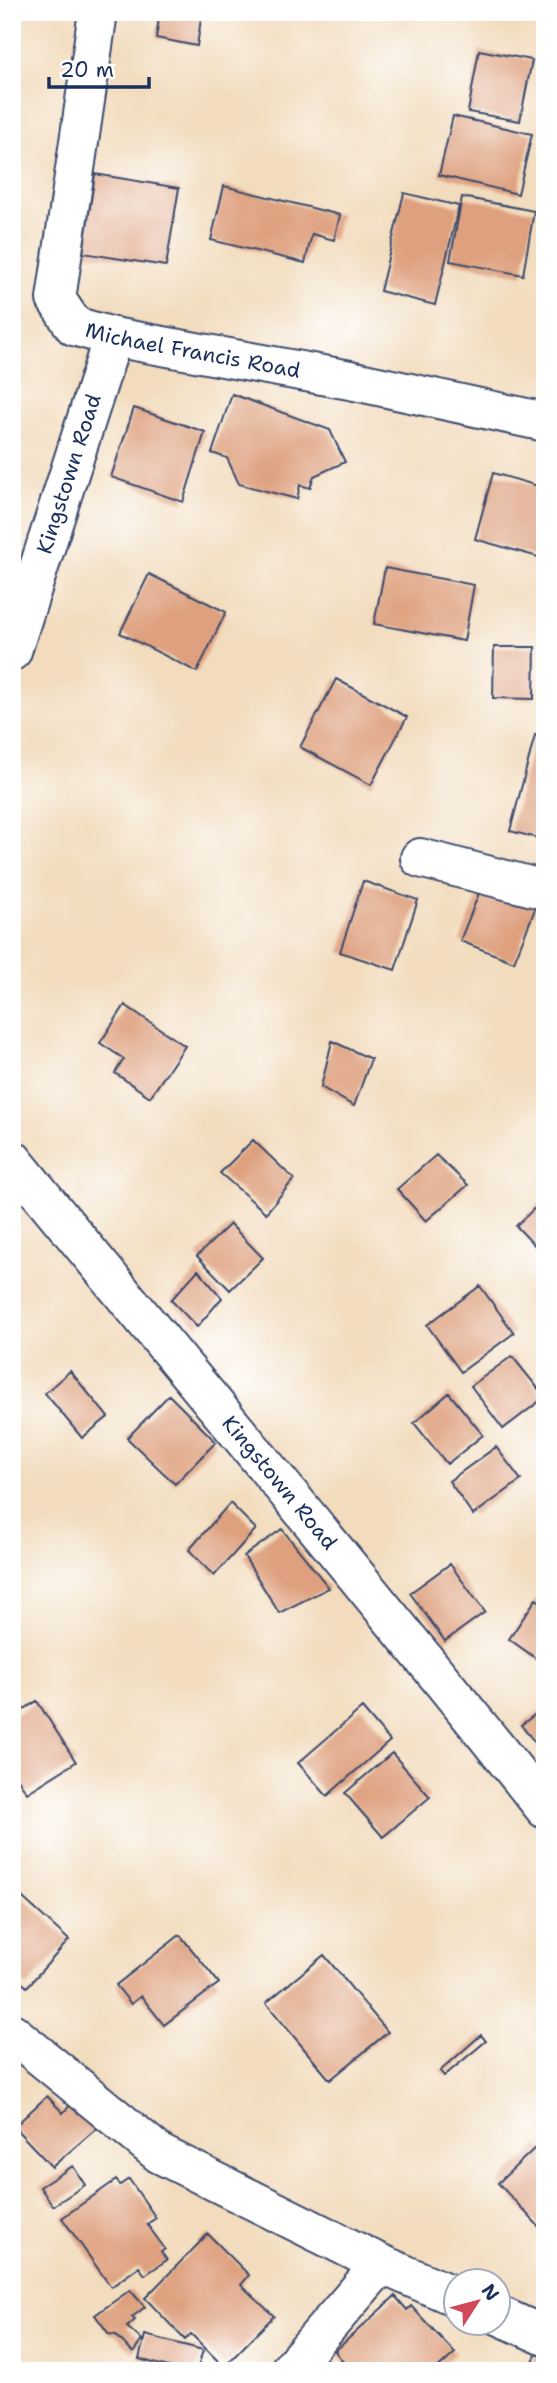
<svg xmlns="http://www.w3.org/2000/svg" width="557" height="2383" font-family="'Shantell Sans',sans-serif">
<rect width="100%" height="100%" fill="#fff"/>
<filter id="ink" filterUnits="userSpaceOnUse"><feTurbulence type="fractalNoise" baseFrequency=".0143" numOctaves="2"/><feDisplacementMap in="SourceGraphic" scale="14" xChannelSelector="R" yChannelSelector="G"/><feConvolveMatrix kernelMatrix="1 2 1 2 8 2 1 2 1" color-interpolation-filters="sRGB"/></filter>
<filter id="wash" filterUnits="userSpaceOnUse"><feTurbulence type="fractalNoise" baseFrequency=".00686" numOctaves="4" result="noise"/><feDisplacementMap in="SourceGraphic" scale="28" xChannelSelector="R" yChannelSelector="G"/><feGaussianBlur stdDeviation="1.57" result="paint"/><feColorMatrix in="noise" values="0 0 0 0 0 0 0 0 0 0 0 0 0 0 0 0 0 1.4 0 .05"/><feComposite in="paint" operator="in"/></filter>
<g filter="url(#wash)">
<rect width="100%" height="100%" fill="#f2dcbd"/>
<g id="blocks">
<path fill="#dea07e" d="M160 12H202L197 46 156 38Z
M479 50 532 60 520 121 468 112Z
M453 116 532 134 518 194 439 175Z
M95 174 179 188 166 266 83 253Z
M224 186 340 215 334 240 312 234 305 263 211 240Z
M404 193 459 206 435 305 380 291Z
M462 197 534 211 523 275 450 261Z
M232 394 330 430 345 462 314 476 310 488 300 485 297 499 239 484 227 458 212 453Z
M134 408 205 432 183 502 111 477Z
M493 473 545 488V559L475 539Z
M385 568 474 585 464 641 374 624Z
M149 574 226 612 197 672 120 633Z
M494 647H535L534 699 493 698Z
M336 679 407 717 371 785 300 747Z
M535 735 545 738V840L510 831Z
M363 881 418 900 395 970 340 952Z
M483 883 537 904 514 962 460 941Z
M125 1005 185 1046 150 1097 115 1073 124 1059 100 1043Z
M332 1041 371 1059 354 1106 321 1087Z
M253 1140 294 1179 266 1213 220 1173Z
M436 1155 468 1185 426 1221 397 1189Z
M545 1198V1256L516 1226Z
M230 1224 263 1258 230 1290 197 1256Z
M198 1270 222 1298 197 1327 171 1300Z
M480 1286 514 1333 461 1372 427 1325Z
M512 1356 545 1397 503 1429 471 1386Z
M70 1371 108 1417 82 1438 45 1393Z
M449 1393 483 1435 447 1464 414 1423Z
M169 1395 216 1442 175 1484 127 1438Z
M496 1447 521 1480 473 1515 449 1481Z
M230 1503 256 1529 214 1576 189 1550Z
M282 1529 329 1588 279 1613 244 1556Z
M450 1564 485 1612 445 1641 410 1593Z
M536 1599 545 1605V1648L537 1659 509 1639Z
M37 1701 76 1762 27 1793 12 1770V1717Z
M545 1707V1755L521 1725Z
M362 1708 390 1741 327 1796 298 1763Z
M392 1753 430 1797 383 1837 345 1793Z
M12 1888 69 1940 27 1987 12 1974Z
M180 1935 219 1983 164 2025 141 1996 131 2004 116 1985Z
M324 1955 388 2032 330 2080 266 2003Z
M481 2035 486 2041 444 2076 440 2071Z
M47 2096 63 2113 73 2102 97 2128 52 2167 14 2127Z
M538 2145 545 2151 543 2231 498 2183Z
M73 2166 85 2185 53 2206 40 2187Z
M129 2179 156 2218 147 2224 165 2249 161 2252 167 2260 145 2275 139 2267 111 2287 62 2218 116 2180 120 2185Z
M208 2234 249 2275 241 2285 274 2316 224 2367 191 2334 185 2340 145 2298Z
M130 2290 145 2307 132 2317 135 2320 127 2327 142 2340 133 2353 116 2335 109 2334 95 2315Z
M395 2296 407 2310 411 2306 455 2353 435 2371H350L335 2351Z
M145 2335 203 2350 197 2371H183L139 2359Z
M541 2347 545 2349V2371H527Z"/>
</g>
</g>
<g filter="url(#ink)">
<use href="#blocks" fill-opacity="0" stroke="#3b496c" stroke-width="2"/>
<g fill="none" stroke-linecap="round" stroke-linejoin="round">
<g stroke="#3b496c" stroke-width="42">
<g id="minor">
<path id="s1" d="M98 12 56 299 74 326 113 337 350 380 545 422"/>
<path id="s2" d="M12 651 113 337"/>
<path d="M420 858 545 890"/>
<path id="s3" d="M12 1159C189 1376 371 1589 545 1809"/>
<path d="M12 2033 160 2154 381 2264 456 2297"/>
<path d="M498 2315 545 2336"/>
<path d="M289 2371 381 2264"/>
</g>
</g>
<use href="#minor" stroke="#fff" stroke-width="38"/>
</g>
</g>
<g text-anchor="middle" stroke-width="7" stroke-linejoin="round" paint-order="stroke">
<g font-size="21" fill="#1b2f5e" stroke="#fff">
<text dy="7" stroke="none"><textPath href="#s1" startOffset="444">Michael Francis Road</textPath></text>
<text dy="7" stroke="none"><textPath href="#s2" startOffset="186">Kingstown Road</textPath></text>
<text dy="7" stroke="none"><textPath href="#s3" startOffset="420">Kingstown Road</textPath></text>
</g>
</g>
<rect width="557" height="2383" fill="none" stroke="#fff" stroke-width="42"/>
<g transform="translate(477 2302) rotate(54)"><circle r="33" fill="#ffffff" stroke="#a4acbf" stroke-width="2"/>
<path d="M0-5L12 26L0 18L-12 26Z" fill="#d1495b"/>
<text y="-10" font-size="19" font-weight="bold" text-anchor="middle" fill="#1b2f5e">N</text>
</g>
<path d="M49 77v10h100v-10" fill="none" stroke="#1b2f5e" stroke-width="3.5"/>
<text x="60" y="77" font-size="21" fill="#1b2f5e" stroke="#ffffff" stroke-width="5" paint-order="stroke">20 m</text>
</svg>
